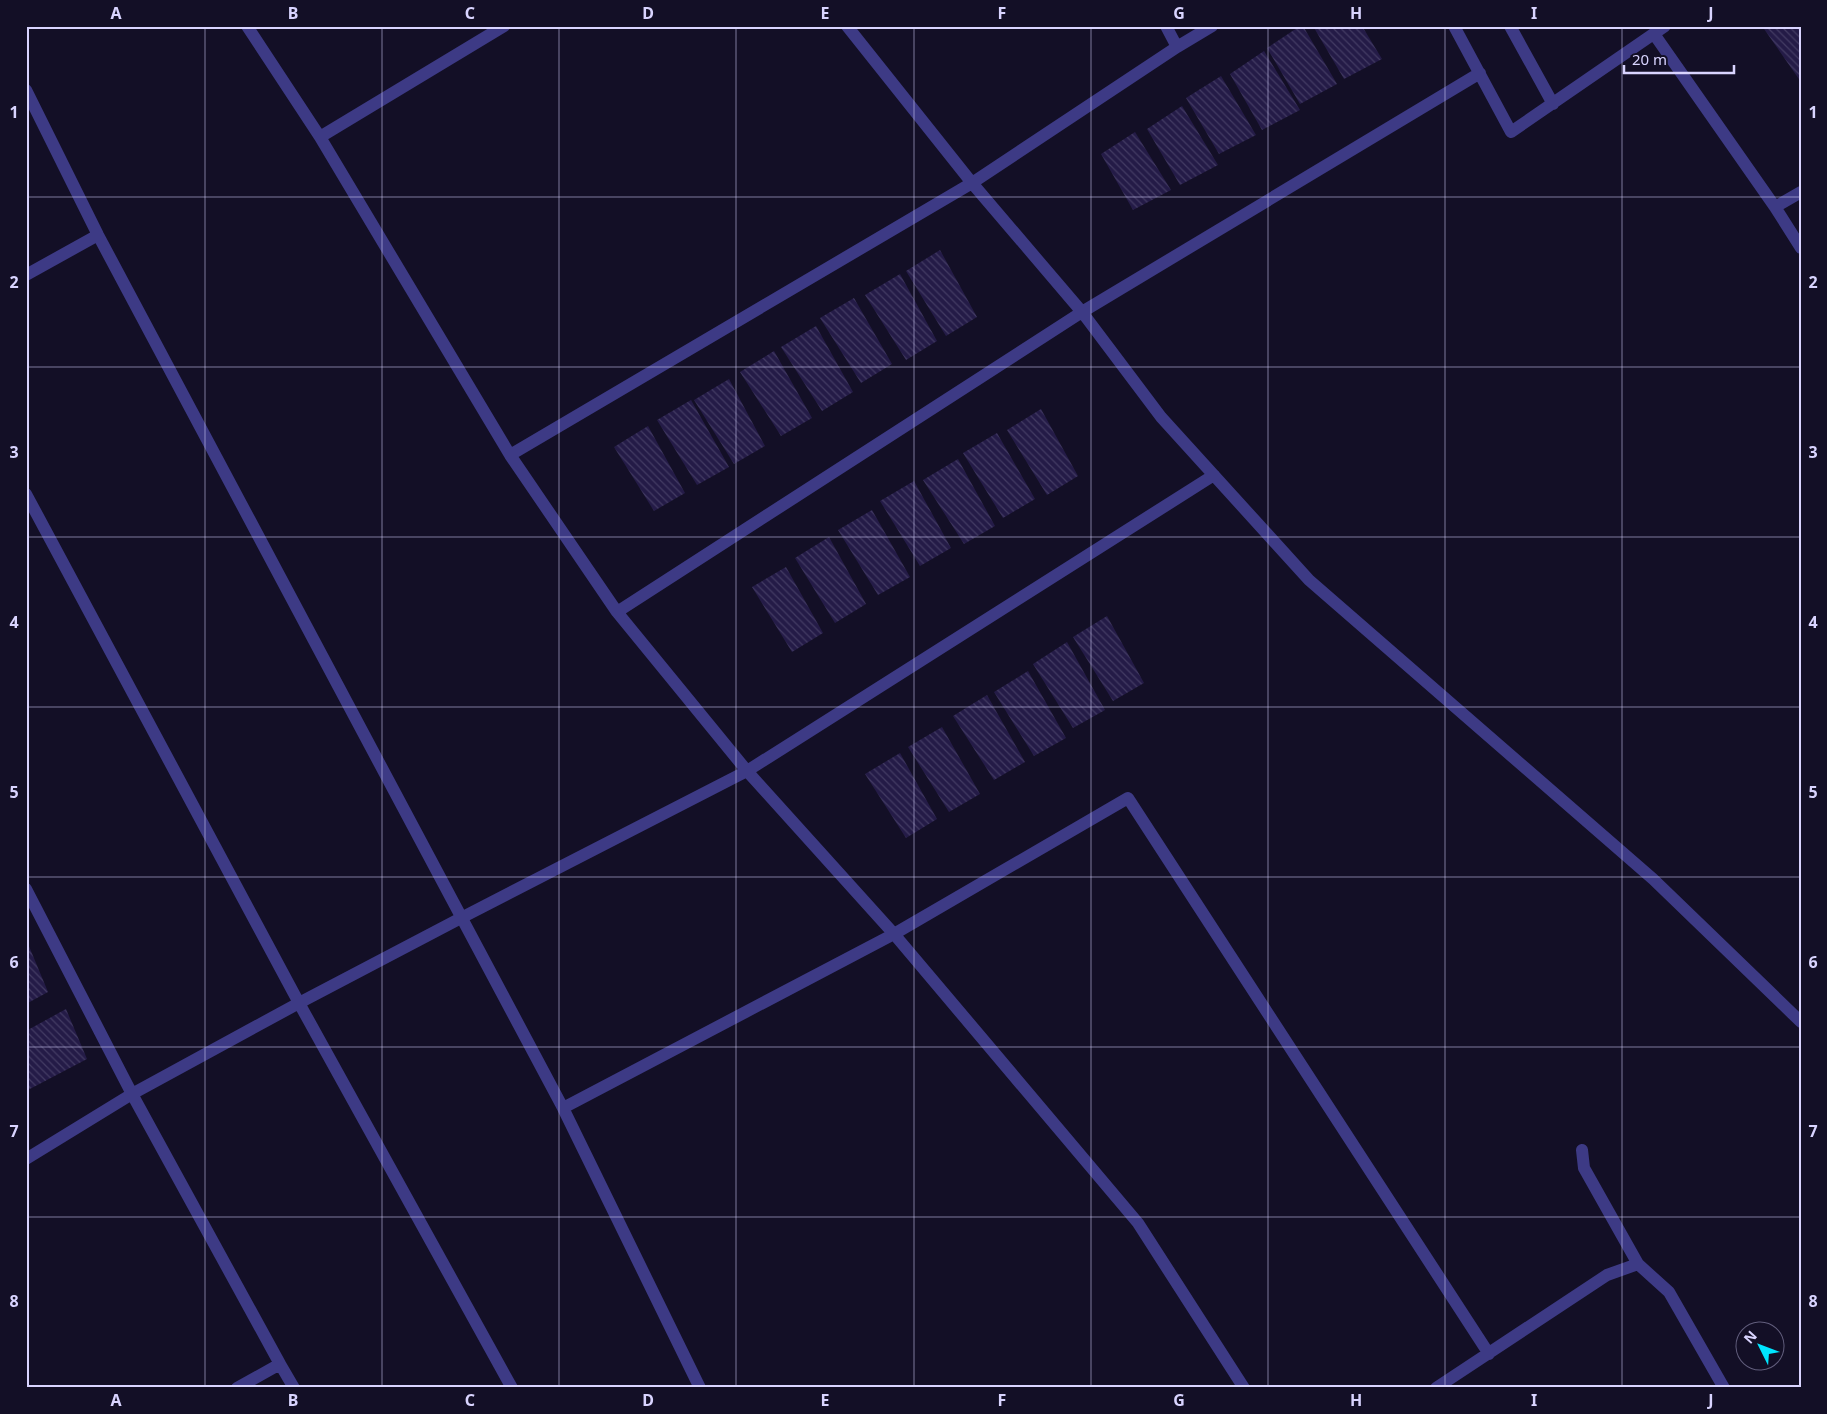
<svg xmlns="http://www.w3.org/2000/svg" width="1827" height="1414" font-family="'Noto Sans',sans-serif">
<defs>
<pattern id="building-back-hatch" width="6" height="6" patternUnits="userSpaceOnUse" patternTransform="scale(1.25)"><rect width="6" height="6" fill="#241b47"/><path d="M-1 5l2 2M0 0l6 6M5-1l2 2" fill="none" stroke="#433b63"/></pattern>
</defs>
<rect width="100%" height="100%" fill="#130f26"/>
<path fill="url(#building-back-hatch)" d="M1300 26H1303L1337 84 1300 104 1267 48Z
M1313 26H1362L1382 59 1344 79Z
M1762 26H1801V82Z
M1264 51 1300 110 1262 130 1230 74Z
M1221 76 1256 135 1219 154 1186 98Z
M1182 106 1218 165 1180 185 1147 129Z
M1135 132 1171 190 1133 210 1101 154Z
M940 250 977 317 946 336 906 271Z
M900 274 937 341 906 360 865 295Z
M854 298 892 364 861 383 820 318Z
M816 326 853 392 822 411 781 347Z
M774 351 812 418 781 436 740 372Z
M729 379 765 446 734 464 694 400Z
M691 400 729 467 697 485 657 420Z
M1041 409 1078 476 1047 495 1007 430Z
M648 426 685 493 654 511 614 447Z
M997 433 1035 499 1003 518 963 453Z
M958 459 995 526 964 544 923 480Z
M914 481 951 548 920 566 880 501Z
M872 510 910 577 878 595 838 530Z
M829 537 866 604 835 623 795 558Z
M786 567 823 633 792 652 752 587Z
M1107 616 1144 683 1113 701 1073 637Z
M1067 642 1105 710 1073 728 1033 664Z
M1028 671 1066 738 1034 756 994 692Z
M987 695 1025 762 994 780 953 716Z
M942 727 980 794 949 812 908 747Z
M900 753 937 819 906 838 865 774Z
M26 939 48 992 26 1004Z
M66 1009 87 1059 26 1091V1031Z"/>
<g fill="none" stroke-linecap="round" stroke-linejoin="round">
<path stroke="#3d3a85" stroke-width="12" d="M247 26 320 137 510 455 617 612 747 771 894 934 1138 1223 1244 1388
M847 26 972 183 1082 312 1161 417 1309 580 1653 879 1801 1022
M1166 26 1177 47
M1454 26 1511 132 1665 26
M1510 26 1553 104
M1654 34 1775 207 1801 248
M26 90 98 235 563 1108 700 1388
M320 137 504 26
M1775 207 1801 192
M26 275 98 235
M510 455 972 183 1177 47 1212 26
M26 494 299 1003 512 1388
M617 612 1082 312 1480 73
M26 889 132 1094 280 1364 237 1388
M563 1108 894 934 1128 798 1489 1354
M1582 1150 1584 1168 1638 1264 1669 1292 1724 1388
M26 1159 132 1094 299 1003 461 918 747 771 1214 475
M280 1364 294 1388
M1436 1388 1607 1275 1638 1264"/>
</g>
<path fill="none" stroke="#d9d4ff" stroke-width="1" stroke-opacity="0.55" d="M205 26V1388M382 26V1388M559 26V1388M736 26V1388M914 26V1388M1091 26V1388M1268 26V1388M1445 26V1388M1622 26V1388M26 197H1801M26 367H1801M26 537H1801M26 707H1801M26 877H1801M26 1047H1801M26 1217H1801"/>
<rect width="1827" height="1414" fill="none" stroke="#130f26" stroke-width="55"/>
<g transform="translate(1760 1346) rotate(312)"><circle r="24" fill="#130f26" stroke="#625e7d"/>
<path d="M0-4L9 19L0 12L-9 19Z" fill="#00e5ff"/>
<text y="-8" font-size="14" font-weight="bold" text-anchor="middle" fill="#d9d4ff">N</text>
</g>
<path d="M1624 65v8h110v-8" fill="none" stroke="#d9d4ff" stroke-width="2.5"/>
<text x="1632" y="65" font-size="15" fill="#d9d4ff" stroke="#130f26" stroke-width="4" paint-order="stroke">20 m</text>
<rect x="28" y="28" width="1772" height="1358" fill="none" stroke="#d9d4ff" stroke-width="2"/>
<g font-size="16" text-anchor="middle" font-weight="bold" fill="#d9d4ff">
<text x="116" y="19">A</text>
<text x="293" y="19">B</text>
<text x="470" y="19">C</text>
<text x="648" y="19">D</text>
<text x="825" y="19">E</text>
<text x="1002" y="19">F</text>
<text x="1179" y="19">G</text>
<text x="1356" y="19">H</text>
<text x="1534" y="19">I</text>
<text x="1711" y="19">J</text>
<text x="14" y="118">1</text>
<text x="1813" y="118">1</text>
<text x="14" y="288">2</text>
<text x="1813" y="288">2</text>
<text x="14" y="458">3</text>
<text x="1813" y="458">3</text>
<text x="14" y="628">4</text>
<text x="1813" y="628">4</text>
<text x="14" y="798">5</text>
<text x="1813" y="798">5</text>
<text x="14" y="968">6</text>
<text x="1813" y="968">6</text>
<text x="14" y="1137">7</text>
<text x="1813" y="1137">7</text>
<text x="14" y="1307">8</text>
<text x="1813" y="1307">8</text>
<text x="116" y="1406">A</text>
<text x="293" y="1406">B</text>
<text x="470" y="1406">C</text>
<text x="648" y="1406">D</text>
<text x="825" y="1406">E</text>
<text x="1002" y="1406">F</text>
<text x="1179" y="1406">G</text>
<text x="1356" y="1406">H</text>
<text x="1534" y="1406">I</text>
<text x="1711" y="1406">J</text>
</g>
</svg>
